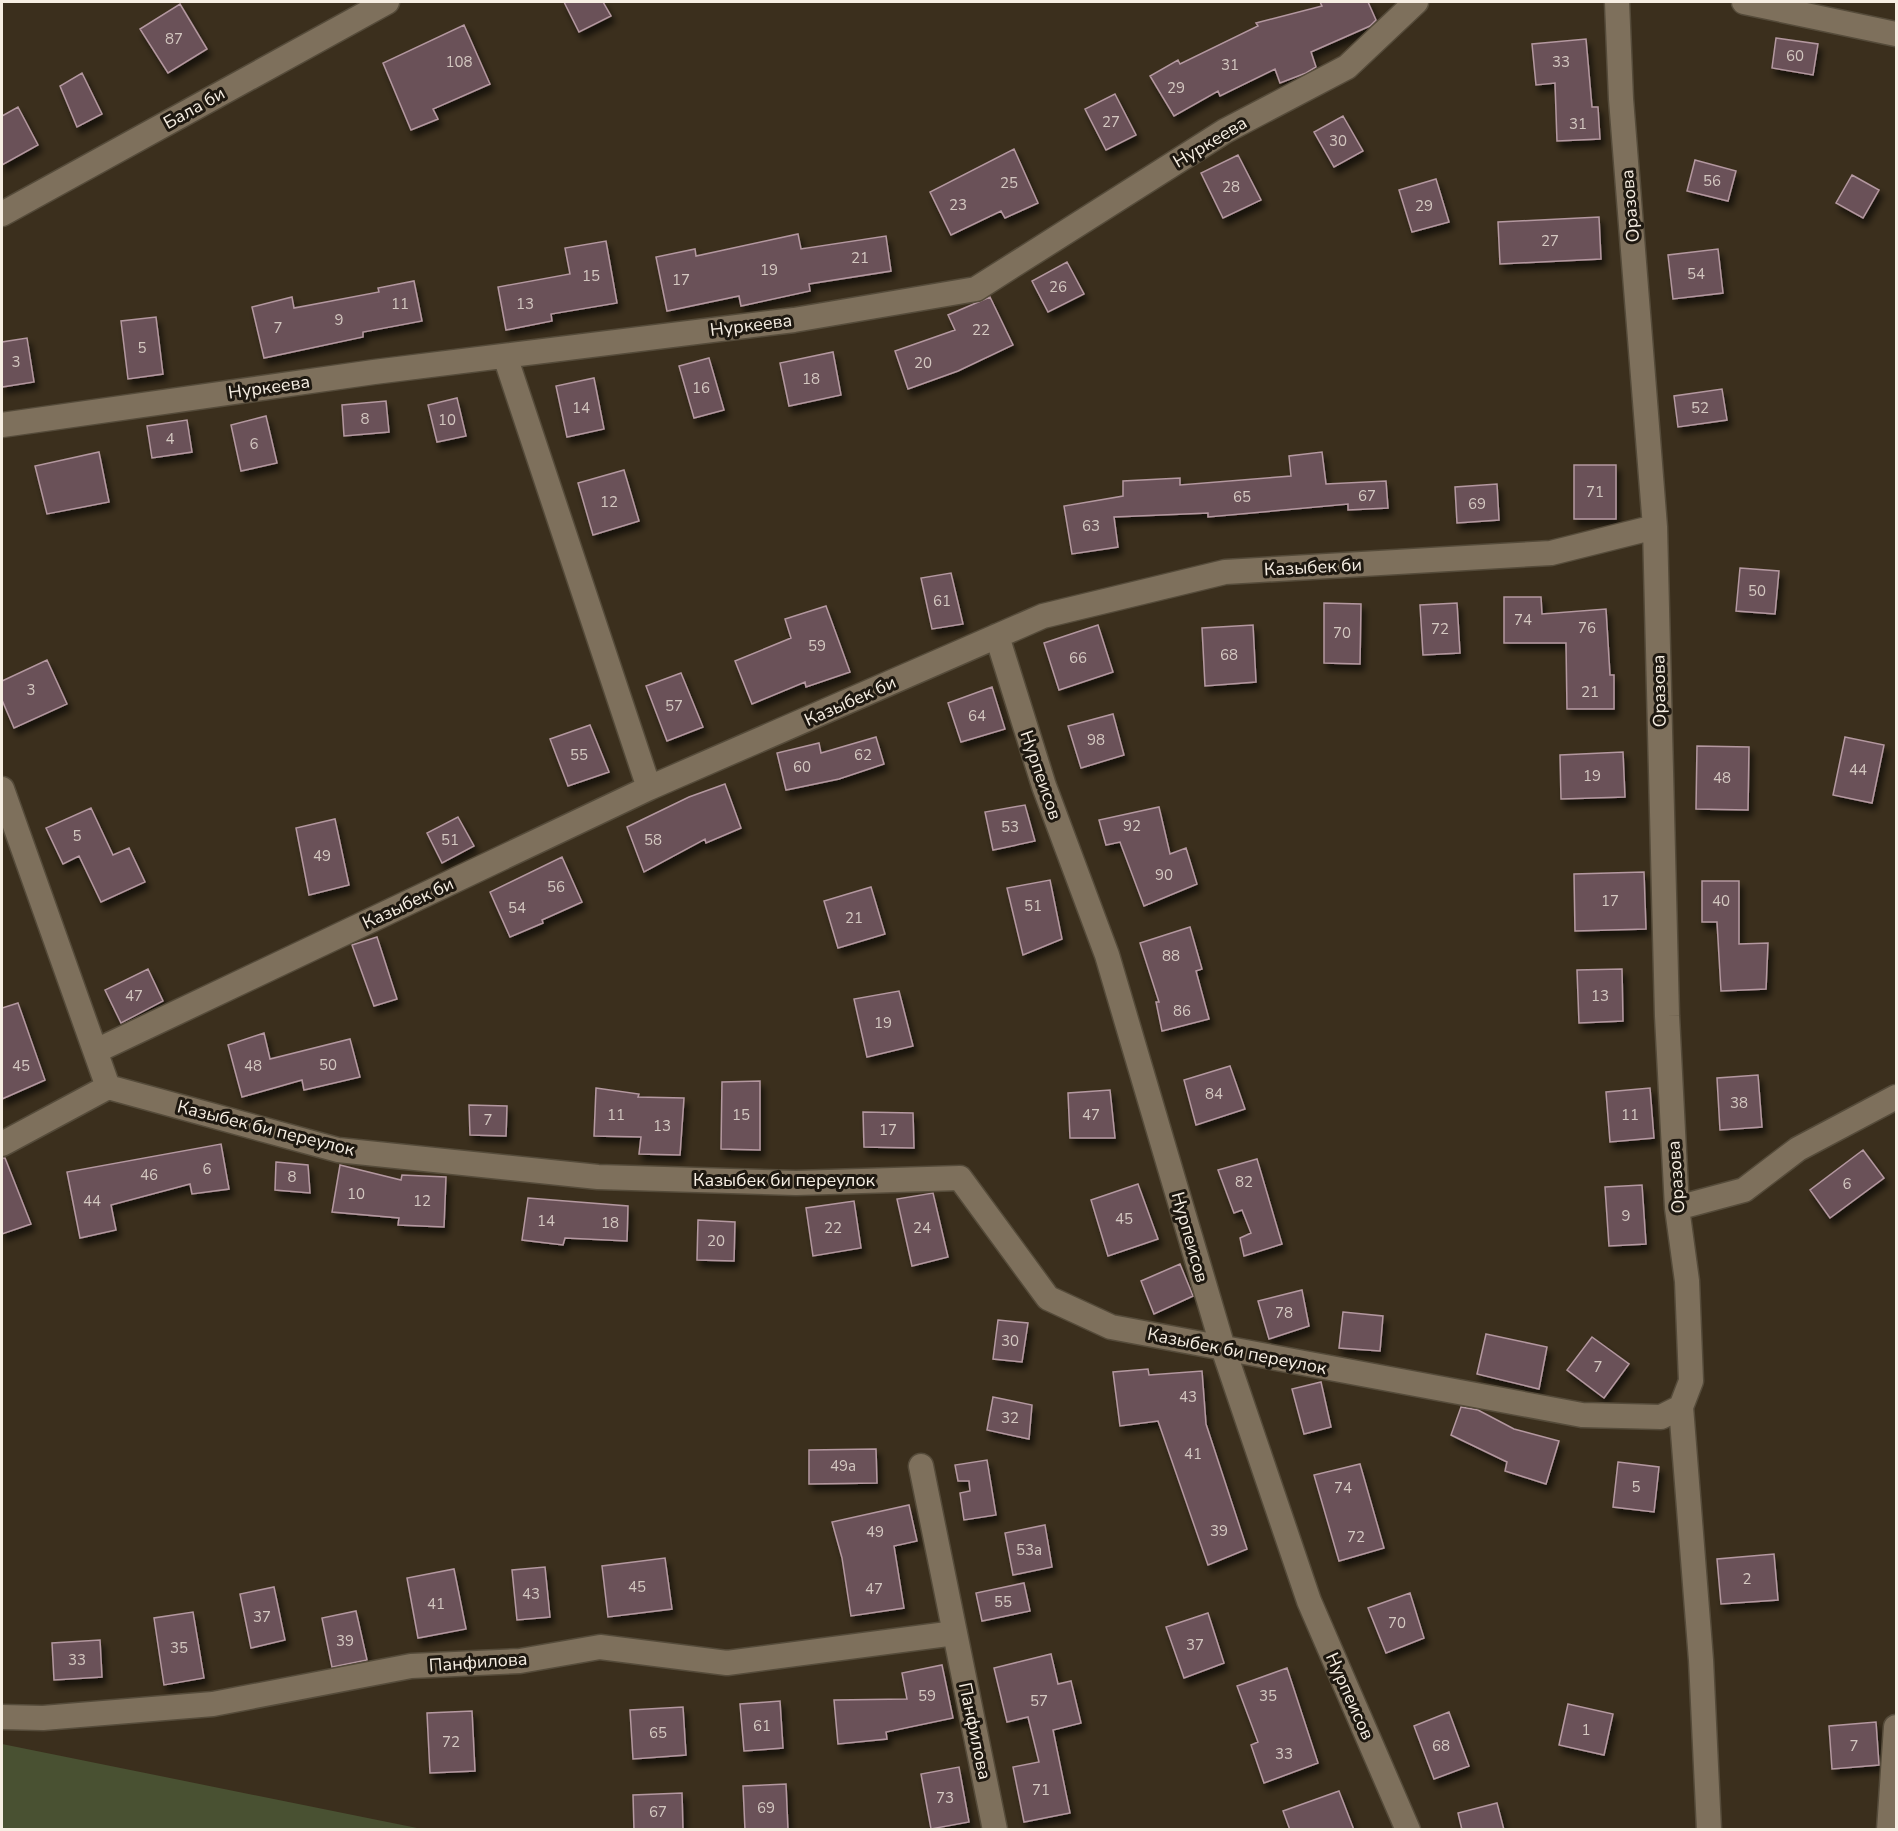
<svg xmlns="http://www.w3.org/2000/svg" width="1898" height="1831" font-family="'Nunito Sans',sans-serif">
<defs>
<filter id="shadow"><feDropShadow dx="3.5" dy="6" stdDeviation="3" flood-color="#0009"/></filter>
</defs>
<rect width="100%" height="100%" fill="#3b2f1d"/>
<path fill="#495132" d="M2 1744 422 1829H2Z"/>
<path fill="#6a5158" stroke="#b498a0" stroke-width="1.5" filter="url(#shadow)" d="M564 2H603L611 16 579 32Z
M1320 2H1368L1376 20 1370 26 1311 52 1316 67 1306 73 1280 83 1275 69 1220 96 1218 91 1174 116 1150 76 1178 60 1180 64 1258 26 1256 23 1322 6Z
M180 4 207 49 168 73 140 29Z
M464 25 490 84 433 109 438 119 411 130 383 63Z
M1776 38 1818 44 1813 75 1772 68Z
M1586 39 1592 107H1598L1600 139 1557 141 1555 83 1536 85 1532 44Z
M82 73 102 114 77 127 60 86Z
M1115 94 1136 135 1106 150 1085 109Z
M18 107 38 145 2 165V116Z
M1343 116 1363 151 1334 167 1314 132Z
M1014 149 1038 203 1005 218 1001 211 951 235 930 192Z
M1238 155 1261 200 1223 218 1201 173Z
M1695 160 1736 171 1728 201 1687 191Z
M1852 175 1879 190 1863 218 1836 203Z
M1436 179 1449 222 1412 232 1399 190Z
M1599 217 1601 259 1500 264 1498 222Z
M798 234 801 249 886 236 891 271 809 284 810 291 741 306 739 296 667 311 656 257 695 249 696 256Z
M606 241 617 303 551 314 552 321 506 330 498 287 570 274 565 248Z
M1718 249 1723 293 1673 299 1668 255Z
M1067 262 1084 294 1048 312 1032 281Z
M414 281 422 321 363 332V337L264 358 252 307 292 297 294 308 379 292 378 288Z
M990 297 1013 345 958 371 908 389 895 351 955 330 948 315Z
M156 317 163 374 128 379 121 321Z
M27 338 34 382 2 387V342Z
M833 352 841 395 789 406 780 363Z
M709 358 724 410 694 418 679 366Z
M594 378 604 429 567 437 556 386Z
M1722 389 1727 420 1678 427 1674 396Z
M457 398 466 436 437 442 428 405Z
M386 401 389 432 344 436 342 405Z
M266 416 277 463 241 471 231 425Z
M187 420 192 452 152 458 147 426Z
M99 452 109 502 47 514 35 466Z
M1322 452 1326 484 1386 481 1388 508 1348 510V504L1208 517V513L1114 517 1118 547 1072 554 1064 506 1123 496V481L1180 478V485L1291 476 1289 456Z
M1574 465H1616V519H1574Z
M624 470 639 521 593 535 578 483Z
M1497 484 1499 520 1457 523 1455 487Z
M1740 568 1779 571 1775 614 1736 611Z
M951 573 963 624 932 629 921 578Z
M1504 597H1541L1542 614 1606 609 1610 675H1614V709H1567L1566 643H1504Z
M1324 603 1361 604 1360 664 1324 663Z
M1457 603 1460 653 1423 655 1420 605Z
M826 606 850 672 806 687 805 682 752 704 735 661 791 638 785 619Z
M1098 625 1113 672 1059 690 1044 643Z
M1253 625 1256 682 1205 686 1202 628Z
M47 660 67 704 14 728 2 700V681Z
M681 673 703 727 667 741 646 686Z
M992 687 1005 729 961 742 948 703Z
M1113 714 1124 755 1081 768 1068 726Z
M590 725 609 772 568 786 550 739Z
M876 737 884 764 839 779 786 790 777 753 819 743 821 753Z
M1845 737 1884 745 1872 803 1833 795Z
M1697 746 1749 747 1748 810 1696 809Z
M1623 752 1625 797 1561 799 1560 755Z
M725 784 741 828 706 843 705 839 644 872 627 827 689 797Z
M1025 805 1035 841 993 850 985 812Z
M1159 807 1170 854 1186 848 1197 884 1144 906 1120 842 1106 845 1099 820Z
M91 808 113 855 129 848 145 882 101 902 79 856 63 864 46 828Z
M458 817 474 846 442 863 427 833Z
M335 819 349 885 309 895 296 828Z
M562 857 582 902 542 920 543 923 510 937 490 892Z
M1644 872 1646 929 1575 931 1574 874Z
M1050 880 1062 939 1023 955 1007 888Z
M1702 881H1739V944L1768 943 1766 989 1721 991 1717 922H1702Z
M871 887 885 934 838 948 824 901Z
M1190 927 1202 969 1196 971 1209 1019 1162 1031 1156 1002H1159L1140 943Z
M377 937 397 999 374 1006 352 945Z
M148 969 163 1001 121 1023 105 990Z
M1622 969 1623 1021 1579 1023 1577 970Z
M899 991 913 1046 867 1057 854 999Z
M18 1003 45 1080 2 1099V1008Z
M264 1033 270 1059 350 1039 360 1077 304 1090 302 1080 242 1097 228 1045Z
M1230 1066 1245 1109 1196 1125 1184 1080Z
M1758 1075 1762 1127 1720 1130 1717 1078Z
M760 1081V1150L721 1149 722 1082Z
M596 1088 639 1094 638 1097 684 1098 680 1155 639 1154 641 1137 594 1136Z
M1650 1088 1654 1138 1610 1142 1606 1092Z
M1110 1090 1115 1138H1070L1068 1093Z
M469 1105 507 1106 506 1136 470 1135Z
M863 1112 913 1113 914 1148 864 1147Z
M221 1144 229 1189 192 1194 190 1184 111 1205 116 1230 80 1238 67 1172Z
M1863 1150 1884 1178 1830 1218 1810 1190Z
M2 1158H5L31 1224 2 1234Z
M1257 1159 1282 1244 1244 1256 1240 1238 1251 1233 1242 1210 1234 1213 1218 1170Z
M276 1162 308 1165 310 1193 275 1190Z
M340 1165 401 1180 402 1175 446 1177 444 1227 398 1225 399 1218 332 1212Z
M1138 1184 1158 1239 1108 1256 1091 1200Z
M1642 1185 1646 1244 1609 1246 1605 1187Z
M933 1193 948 1257 912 1266 897 1199Z
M528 1198 628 1206 627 1241 565 1238 563 1245 522 1240Z
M854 1201 861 1248 813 1256 806 1208Z
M698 1220 735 1222 734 1261 697 1260Z
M1180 1264 1193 1296 1154 1314 1141 1281Z
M1302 1290 1309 1326 1269 1339 1258 1301Z
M1343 1312 1383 1316 1380 1351 1339 1348Z
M998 1320 1028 1323 1022 1362 993 1359Z
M1486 1334 1547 1347 1539 1389 1477 1374Z
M1592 1337 1629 1364 1604 1398 1567 1370Z
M1148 1369 1149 1375 1202 1371 1206 1424 1247 1549 1208 1565 1158 1421 1120 1426 1113 1372Z
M1321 1382 1331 1427 1304 1434 1292 1389Z
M993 1397 1032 1405 1029 1439 987 1430Z
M1461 1407 1478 1410 1514 1429 1559 1441 1546 1484 1505 1471 1507 1462 1451 1435Z
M876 1449 877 1483 809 1484V1450Z
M987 1460 996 1515 964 1520 960 1493 970 1491 969 1481H958L955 1465Z
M1618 1462 1659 1467 1654 1512 1613 1507Z
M1360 1464 1384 1548 1339 1561 1314 1475Z
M909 1505 917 1541 894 1546 904 1608 851 1616 842 1558 832 1522Z
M1045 1525 1052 1567 1013 1575 1005 1533Z
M1774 1554 1778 1600 1721 1604 1717 1559Z
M665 1558 672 1609 608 1617 602 1566Z
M545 1567 550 1617 517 1620 512 1570Z
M454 1569 466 1629 418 1638 407 1578Z
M1024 1583 1030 1611 982 1621 976 1593Z
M274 1587 285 1640 251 1648 240 1594Z
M1410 1593 1424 1638 1386 1653 1368 1608Z
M356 1611 367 1660 332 1667 322 1618Z
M193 1612 204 1678 164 1685 154 1618Z
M1208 1613 1224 1663 1184 1678 1166 1627Z
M100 1640 102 1677 54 1680 52 1643Z
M1051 1654 1058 1684 1071 1681 1081 1723 1053 1730 1070 1813 1024 1822 1013 1767 1039 1762 1028 1717 1007 1722 994 1668Z
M942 1665 953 1718 886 1732 887 1739 838 1744 834 1700 907 1699 902 1673Z
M1287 1668 1318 1763 1264 1783 1251 1745 1258 1742 1237 1686Z
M780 1701 783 1748 744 1751 740 1704Z
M1568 1704 1613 1714 1604 1755 1559 1745Z
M683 1707 686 1755 633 1759 630 1710Z
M472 1711 475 1771 430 1773 427 1713Z
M1449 1712 1469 1766 1434 1779 1414 1726Z
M1876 1722 1879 1765 1832 1769 1829 1726Z
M959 1767 969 1822 931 1829 921 1774Z
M786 1784 788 1830H745L743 1786Z
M1339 1791 1354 1830H1290L1283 1811Z
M682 1793 683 1830H634L633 1795Z
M1497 1803 1504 1830H1462L1458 1813Z"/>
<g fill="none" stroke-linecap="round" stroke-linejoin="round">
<g stroke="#554b3a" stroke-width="27">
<path id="minor" d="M1744 2 1896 34
M2 214 387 2
M505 356 649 788
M2 425 374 372 794 320 976 289 1225 131 1347 67 1416 2
M997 636 1044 786 1107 955 1223 1348 1309 1601 1408 1830
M2 789 108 1087 338 1150 598 1177 796 1183 960 1178 1048 1298 1111 1327 1582 1415 1661 1417 1681 1407 1691 1381 1687 1281 1677 1208 1667 1016 1655 527 1621 99 1617 2
M96 1051 649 788 1043 616 1225 572 1551 553 1655 527
M2 1144 108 1087
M1677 1208 1744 1190 1798 1149 1896 1097
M1681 1407 1701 1660 1709 1830
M921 1466 995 1830
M2 1717 43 1718 213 1704 411 1666 520 1661 600 1647 727 1663 955 1633
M1889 1830 1896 1727"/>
</g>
<use href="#minor" stroke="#7e705c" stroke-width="24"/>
</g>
<g text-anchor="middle" stroke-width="6" stroke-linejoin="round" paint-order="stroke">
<g font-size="15" fill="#d3c7c0">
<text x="174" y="44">87</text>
<text x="1795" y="61">60</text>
<text x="459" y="67">108</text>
<text x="1561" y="67">33</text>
<text x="1230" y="70">31</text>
<text x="1176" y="93">29</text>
<text x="1111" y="127">27</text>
<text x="1578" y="129">31</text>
<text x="1338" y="146">30</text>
<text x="1712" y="186">56</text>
<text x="1009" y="188">25</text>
<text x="1231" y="192">28</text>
<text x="958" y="210">23</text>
<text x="1424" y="211">29</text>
<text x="1550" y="246">27</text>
<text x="860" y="263">21</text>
<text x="769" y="275">19</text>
<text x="1696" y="279">54</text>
<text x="591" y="281">15</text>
<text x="681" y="285">17</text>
<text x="1058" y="292">26</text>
<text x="400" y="309">11</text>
<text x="525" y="309">13</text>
<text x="339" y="325">9</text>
<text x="278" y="333">7</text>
<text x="981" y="335">22</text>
<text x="142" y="353">5</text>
<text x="16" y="367">3</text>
<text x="923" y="368">20</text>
<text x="811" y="384">18</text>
<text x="701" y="393">16</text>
<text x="581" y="413">14</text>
<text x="1700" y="413">52</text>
<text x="365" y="424">8</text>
<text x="447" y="425">10</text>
<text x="170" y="444">4</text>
<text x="254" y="449">6</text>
<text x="1595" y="497">71</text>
<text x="1367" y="501">67</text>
<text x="1242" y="502">65</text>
<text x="609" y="507">12</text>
<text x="1477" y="509">69</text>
<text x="1091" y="531">63</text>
<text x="1757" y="596">50</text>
<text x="942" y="606">61</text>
<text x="1523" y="625">74</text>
<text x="1587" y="633">76</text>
<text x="1440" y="634">72</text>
<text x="1342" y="638">70</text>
<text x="817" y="651">59</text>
<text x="1229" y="660">68</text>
<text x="1078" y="663">66</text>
<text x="31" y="695">3</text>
<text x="1590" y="697">21</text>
<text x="674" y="711">57</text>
<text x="977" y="721">64</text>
<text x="1096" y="745">98</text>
<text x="579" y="760">55</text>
<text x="863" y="760">62</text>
<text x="802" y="772">60</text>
<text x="1858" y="775">44</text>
<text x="1592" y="781">19</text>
<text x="1722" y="783">48</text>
<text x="1132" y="831">92</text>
<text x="1010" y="832">53</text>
<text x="77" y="841">5</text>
<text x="450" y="845">51</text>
<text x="653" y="845">58</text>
<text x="322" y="861">49</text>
<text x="1164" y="880">90</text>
<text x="556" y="892">56</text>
<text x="1610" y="906">17</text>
<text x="1721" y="906">40</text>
<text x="1033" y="911">51</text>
<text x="517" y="913">54</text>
<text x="854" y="923">21</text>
<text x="1171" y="961">88</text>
<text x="134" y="1001">47</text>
<text x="1600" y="1001">13</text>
<text x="1182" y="1016">86</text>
<text x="883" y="1028">19</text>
<text x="328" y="1070">50</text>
<text x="21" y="1071">45</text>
<text x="253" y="1071">48</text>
<text x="1214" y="1099">84</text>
<text x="1739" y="1108">38</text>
<text x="616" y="1120">11</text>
<text x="741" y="1120">15</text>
<text x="1091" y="1120">47</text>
<text x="1630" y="1120">11</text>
<text x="488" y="1125">7</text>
<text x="662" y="1131">13</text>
<text x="888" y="1135">17</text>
<text x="207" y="1174">6</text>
<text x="149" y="1180">46</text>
<text x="292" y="1182">8</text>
<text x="1244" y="1187">82</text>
<text x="1847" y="1189">6</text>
<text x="356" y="1199">10</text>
<text x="92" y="1206">44</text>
<text x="422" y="1206">12</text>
<text x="1626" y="1221">9</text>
<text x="1124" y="1224">45</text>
<text x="546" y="1226">14</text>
<text x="610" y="1228">18</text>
<text x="833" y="1233">22</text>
<text x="922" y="1233">24</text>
<text x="716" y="1246">20</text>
<text x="1284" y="1318">78</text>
<text x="1010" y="1346">30</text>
<text x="1598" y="1372">7</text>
<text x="1188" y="1402">43</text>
<text x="1010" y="1423">32</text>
<text x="1193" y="1459">41</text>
<text x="843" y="1471">49а</text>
<text x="1636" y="1492">5</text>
<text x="1343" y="1493">74</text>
<text x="1219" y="1536">39</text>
<text x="875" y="1537">49</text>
<text x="1356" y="1542">72</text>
<text x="1029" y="1555">53а</text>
<text x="1747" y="1584">2</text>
<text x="637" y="1592">45</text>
<text x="874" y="1594">47</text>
<text x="531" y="1599">43</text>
<text x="1003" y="1607">55</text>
<text x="436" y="1609">41</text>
<text x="262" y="1622">37</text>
<text x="1397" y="1628">70</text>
<text x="345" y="1646">39</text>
<text x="1195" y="1650">37</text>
<text x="179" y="1653">35</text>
<text x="77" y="1665">33</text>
<text x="927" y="1701">59</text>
<text x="1268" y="1701">35</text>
<text x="1039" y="1706">57</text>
<text x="762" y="1731">61</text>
<text x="1586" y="1735">1</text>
<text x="658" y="1738">65</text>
<text x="451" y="1747">72</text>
<text x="1441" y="1751">68</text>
<text x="1854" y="1751">7</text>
<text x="1284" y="1759">33</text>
<text x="1041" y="1795">71</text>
<text x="945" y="1803">73</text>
<text x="766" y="1813">69</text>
<text x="658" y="1817">67</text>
</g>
<g font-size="18" fill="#f6eee3" stroke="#1e1810">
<text transform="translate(194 108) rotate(-29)" y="6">Бала би</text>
<text transform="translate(1210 142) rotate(-31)" y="6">Нуркеева</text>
<text transform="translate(1630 206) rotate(-95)" y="6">Оразова</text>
<text transform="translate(751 325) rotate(-7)" y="6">Нуркеева</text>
<text transform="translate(269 387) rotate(-8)" y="6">Нуркеева</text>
<text transform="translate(1313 567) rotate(-3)" y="6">Казыбек би</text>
<text transform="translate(1659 691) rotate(-91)" y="6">Оразова</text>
<text transform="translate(850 701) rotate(-24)" y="6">Казыбек би</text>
<text transform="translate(1041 775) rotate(71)" y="6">Нурпеисов</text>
<text transform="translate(408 903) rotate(-25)" y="6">Казыбек би</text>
<text transform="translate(266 1128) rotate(14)" y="6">Казыбек би переулок</text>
<text transform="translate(1676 1177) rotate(-94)" y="6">Оразова</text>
<text x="784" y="1186">Казыбек би переулок</text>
<text transform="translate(1190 1237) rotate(74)" y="6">Нурпеисов</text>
<text transform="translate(1237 1351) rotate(11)" y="6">Казыбек би переулок</text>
<text transform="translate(478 1662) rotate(-4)" y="6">Панфилова</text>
<text transform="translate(1350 1696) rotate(66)" y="6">Нурпеисов</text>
<text transform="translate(975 1731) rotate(78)" y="6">Панфилова</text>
</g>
</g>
<rect width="1898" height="1831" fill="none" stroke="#f6eee3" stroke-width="6"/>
</svg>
